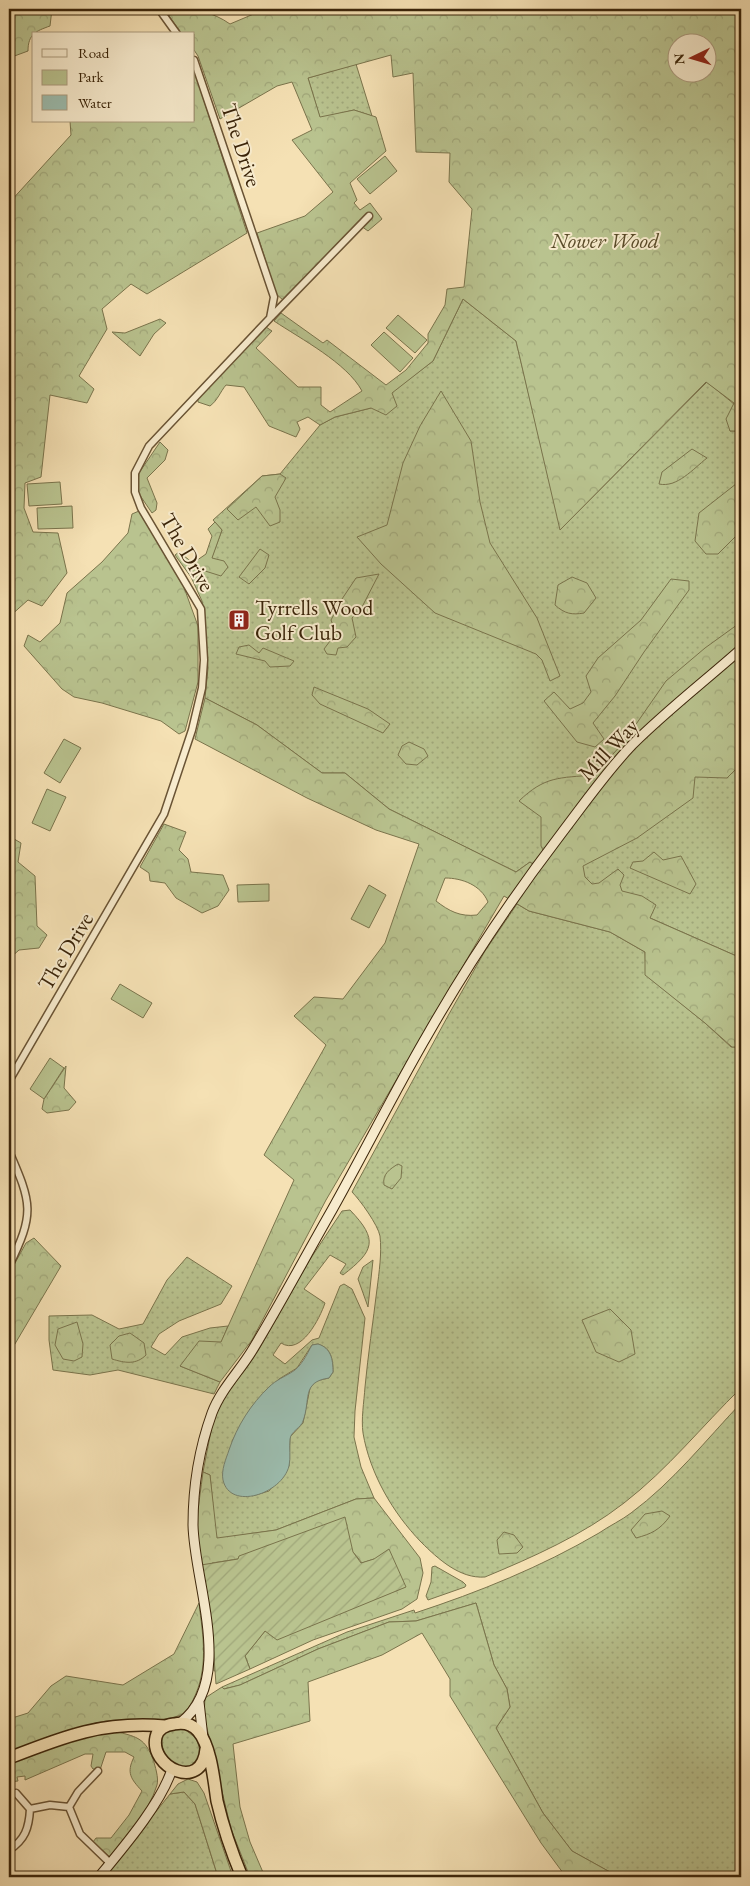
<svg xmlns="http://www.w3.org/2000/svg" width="750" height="1886" font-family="'EB Garamond',serif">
<defs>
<pattern id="grass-dots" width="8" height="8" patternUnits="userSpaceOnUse" patternTransform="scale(1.25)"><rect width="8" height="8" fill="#b9c38f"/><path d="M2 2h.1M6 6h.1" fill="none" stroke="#a0a77a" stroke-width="1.8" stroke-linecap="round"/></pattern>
<pattern id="forest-crowns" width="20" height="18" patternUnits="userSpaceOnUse" patternTransform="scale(1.25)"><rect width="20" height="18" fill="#b9c38f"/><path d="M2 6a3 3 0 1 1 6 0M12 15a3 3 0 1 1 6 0" fill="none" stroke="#a0a77a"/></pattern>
<pattern id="garden-furrows" width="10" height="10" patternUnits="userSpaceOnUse" patternTransform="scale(1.25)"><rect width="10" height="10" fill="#b9c38f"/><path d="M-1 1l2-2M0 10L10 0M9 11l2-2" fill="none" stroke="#a0a77a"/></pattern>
</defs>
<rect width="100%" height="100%" fill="#f5e1b4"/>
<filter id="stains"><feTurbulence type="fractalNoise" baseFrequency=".004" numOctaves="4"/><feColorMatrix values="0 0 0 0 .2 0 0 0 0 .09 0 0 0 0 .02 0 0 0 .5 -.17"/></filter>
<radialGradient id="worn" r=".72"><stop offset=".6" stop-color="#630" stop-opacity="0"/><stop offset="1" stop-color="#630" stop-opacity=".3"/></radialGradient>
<path fill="url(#grass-dots)" stroke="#7a744c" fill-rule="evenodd" d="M356 64 372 116 354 110 320 118 308 78Z
M463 299 516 341 561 529 707 382 734 404 730 431H741V958L539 869 530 862 516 872 389 809 345 773H322L257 725 205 698 208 668 202 601 191 577 209 565 222 530 213 520 262 476 280 474 320 425 335 417 371 408 433 361Z
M517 904 529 911 610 932 645 952 646 975 705 1023 731 1047H741V1388C702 1426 668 1469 624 1503 583 1535 533 1557 485 1577 460 1579 438 1559 421 1542 393 1513 370 1474 363 1433 361 1419 364 1402 365 1387 368 1355 373 1322 377 1289 379 1273 382 1253 380 1236 378 1225 360 1200 352 1192L449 1014 485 951Z
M350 1210C379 1240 374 1251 343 1275L340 1273 346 1264 330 1255 304 1289 325 1303C320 1318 301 1356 281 1343L273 1355 285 1364 312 1340 319 1338 340 1286 344 1284 352 1289 365 1318 355 1411 354 1437 361 1467 374 1498 356 1499 276 1530 216 1539 210 1475 203 1472 213 1421 223 1400 258 1351 309 1261 342 1211ZM318 1344C331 1348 333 1359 333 1372L329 1378 316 1381 310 1388 303 1423 290 1437 289 1466 269 1491 252 1496 232 1441 253 1405 279 1379 297 1368 312 1345Z
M187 1257 232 1286 221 1304 179 1321 159 1334 151 1347 165 1355 182 1337 210 1328 228 1326 221 1343 180 1366 220 1382 214 1394 118 1370 90 1375 53 1370 49 1340V1316L92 1315 119 1329 143 1324 167 1280Z
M373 1260 368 1307 358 1279 363 1267Z
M741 1403 740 1877H619L572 1851 543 1813 496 1728 510 1707 507 1689 494 1665 476 1603 416 1621 389 1622 318 1649 240 1685 224 1689 222 1687 347 1632 414 1610 415 1613C479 1592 541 1567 599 1533 609 1526 622 1520 631 1513 673 1482 706 1440 741 1403Z
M435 1566 463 1582 466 1585 465 1587 428 1600 426 1596 431 1582 432 1567Z
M183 1728 197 1739 201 1756 196 1764C191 1765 185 1768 179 1766 165 1762 158 1744 164 1732Z
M184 1792 195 1804 218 1877H104L170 1794Z"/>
<path fill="url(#forest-crowns)" stroke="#7a744c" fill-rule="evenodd" d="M9 9H52L50 26C36 31 28 34 28 51L9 58Z
M175 9C196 9 213 12 230 24L256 13 258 9H741V431H730L726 419 734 403 706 382 560 530 516 341 463 299 433 361 392 393 397 406 386 415 371 408 335 417 320 425 308 417 297 422 300 429 296 437 269 426 244 387 226 385C220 392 218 400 210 406L198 402V398L266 327 272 331 256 348 298 387H321V405L330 412 362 391C347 363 301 339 274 321L281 313 323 343 327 340 386 385 406 370 428 343V334L445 305 447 289 464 287 472 209 449 182 450 153 416 152 413 73 393 77 391 55 308 78 320 117 354 110 376 117 386 151 350 183 357 200 354 203 360 210 370 203 382 219 368 231 357 223 283 300 276 294 257 233 305 216 333 192 292 140 312 130 292 82 277 86 220 119 198 56 194 50V34H182L169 16ZM678 42H708V72H678Z
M194 70 247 233 147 294 131 284 102 309 107 329 79 376 94 389 87 403 50 395 41 477 25 483 24 508 33 532 58 533 67 573 42 606 28 600 9 617V203L71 135 70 121H194Z
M160 319 166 323 154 334 140 356 112 332 125 333Z
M441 391 471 441 480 502 490 543 537 618 560 676 550 681 542 660 536 654 435 613 381 564 357 537 387 525 403 463 420 426Z
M160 442 168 450 165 460 147 478 157 503 156 510 152 513 137 491 139 473Z
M692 449 707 458C693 469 677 488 659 484L662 472Z
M280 474 286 478 275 497 280 510V522L270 526 256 507 238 520 227 509 262 476Z
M741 480V531L718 554H706L695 541 699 513Z
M139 511 182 582 198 626V682L185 731 179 734 161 721 102 703 74 697 62 689 24 646 28 635 40 642 60 623 67 593 102 562 128 533 132 514Z
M215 522 222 530 212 558 224 561 228 567 221 576 202 570 191 577 175 555 179 552 193 563 206 554 212 536 208 529Z
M260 549 269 555 265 568 249 584 239 577Z
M379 574 362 607 352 618 356 637 347 647 338 648 336 655 327 654 324 649 336 633 331 620 342 599 356 578Z
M572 577 587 583 596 598 584 613C572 615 565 614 555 605L558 585Z
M671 579 689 581V590L644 652 615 696 593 723 604 739 595 747 577 742 544 701 554 692 570 709 583 703 591 692 586 676 598 658 641 620Z
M741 622V764L727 778 695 777 693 798 637 838 583 866 585 877 592 884 599 883 618 869 624 875 620 885 622 891 642 896 656 905 650 918 741 958V1047H732L705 1023 645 975V952L610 932 529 911 504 896 326 1200 252 1340 220 1382 180 1366 199 1341 221 1342 294 1180 264 1155 326 1045 294 1016 314 997 343 999 385 943 419 844 376 830 307 798 195 739 205 698 257 725 322 773H345L389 809 516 872 530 862 539 869 547 858 541 846V817L519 801C545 776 559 778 594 775L623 743 666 681 705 648ZM445 878C462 878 481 885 488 902L477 915C460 917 449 911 436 901Z
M249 645 259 653 263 648 294 661 290 666 270 667 265 661 236 654 239 647Z
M314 687 368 709 390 724 383 733 320 704 312 695Z
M409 742 424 749 428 756 417 765 406 764 398 755 402 746Z
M164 824 186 832 179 850 188 859 191 872 223 875 229 890 218 906 202 913 176 898 165 883 150 881 149 873 140 867Z
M9 836 21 843 18 862 35 876 37 926 47 935 39 948 19 950 9 959Z
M654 852 663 860 681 856 696 884 690 894 630 868 633 862 643 861Z
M66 1066 64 1088 76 1102 69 1110 47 1113 42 1109 44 1099Z
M398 1164 402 1166 401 1178 392 1189 384 1185C382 1174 390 1169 398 1164Z
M34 1238 61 1266 9 1354V1274L26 1243Z
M610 1309 631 1330 635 1354 619 1362 596 1352 582 1320Z
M77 1322 83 1344 82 1357 74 1361 63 1359 55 1345 58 1329Z
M130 1333 144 1343 146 1355C136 1365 125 1363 112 1359L110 1345 119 1336Z
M203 1472 210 1475 217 1538 276 1530 356 1499 374 1498 420 1558 423 1573 417 1599 402 1609 313 1640 250 1669 245 1656 265 1631 333 1616 405 1587 374 1559 362 1563 353 1552 238 1559 212 1563 220 1670 214 1671C213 1621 196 1572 197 1522 198 1506 201 1489 203 1472Z
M662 1511 670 1516C660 1530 651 1534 636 1538L631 1530 645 1514Z
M504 1532 514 1535 523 1547 517 1553 499 1554 497 1540Z
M199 1603C203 1637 209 1668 193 1700 189 1707 187 1713 178 1716 155 1724 130 1718 106 1721 72 1727 41 1741 9 1754V1719L28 1713 51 1686 66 1676 123 1685 174 1654Z
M476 1603 494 1665 507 1689 510 1707 496 1728 543 1813 572 1851 619 1877H566L541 1843 450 1696V1679L422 1633 382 1655 308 1682 310 1721 233 1744 240 1807 250 1842 265 1877H250L231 1829 204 1716 205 1698 222 1687 224 1689 240 1685 318 1649 389 1622 416 1621Z
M118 1732C138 1737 145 1739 153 1759 155 1766 159 1778 157 1785 149 1812 126 1836 110 1857L93 1842 96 1838H111L129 1815 142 1791C131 1779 126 1773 134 1757L125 1752H106L100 1770 93 1769 91 1766 93 1754H85L25 1780V1776L17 1777 18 1781 9 1782V1764C45 1750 78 1733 118 1732Z
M188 1779 197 1782 204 1793 233 1877H218L195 1804 184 1792 170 1794 178 1784Z"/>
<path fill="#b9c38f" stroke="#7a744c" d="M385 156 397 171 370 194 357 179Z
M398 315 427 340 415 353 386 328Z
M384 332 413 358 400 372 371 345Z
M60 482 62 504 29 506 27 484Z
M72 506 73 528 38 529 37 508Z
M64 739 81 748 60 783 44 773Z
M47 789 66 797 50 831 32 823Z
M269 884V901L238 902 237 885Z
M369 885 386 895 369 928 351 919Z
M120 984 152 1003 143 1018 111 999Z
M50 1058 64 1068 44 1099 30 1089Z"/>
<path fill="url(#garden-furrows)" stroke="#7a744c" d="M345 1517 353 1552 361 1563 374 1559 389 1549 406 1587 277 1640 265 1631 245 1656 250 1669 216 1684 213 1644 201 1565 238 1559 239 1556Z"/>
<path fill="#9cbdaf" stroke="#75806d" d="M318 1344C331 1348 333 1359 333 1372L329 1378C301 1382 311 1400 303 1421 301 1428 291 1431 290 1439 289 1448 291 1457 289 1466 282 1494 230 1511 223 1480 221 1470 226 1459 229 1450 237 1426 251 1404 269 1387 276 1380 284 1377 292 1372 301 1367 307 1354 312 1345Z"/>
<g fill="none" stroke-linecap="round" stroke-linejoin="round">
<g stroke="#695334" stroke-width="9">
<path id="minor" d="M159 9 177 34
M271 317 369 216
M9 1081 164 814 192 730 202 688 204 660 201 609 141 508 135 492V473L149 446 270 318 274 297 194 60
M9 1151C32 1204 35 1213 9 1266
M16 1793 30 1809 50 1805 69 1807 80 1834 110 1863
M69 1807 78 1792 98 1771
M9 1850C25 1840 29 1828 30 1809"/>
</g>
<g stroke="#3a2409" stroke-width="11">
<path id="secondary" d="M199 1702 203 1738
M180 1723C236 1681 194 1583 193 1525 193 1487 199 1449 212 1413 221 1389 240 1371 253 1349 279 1306 303 1261 328 1217 362 1157 393 1094 428 1034 468 964 512 898 561 834 584 804 606 772 632 745 666 711 705 681 741 649
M99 1877C122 1849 161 1804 172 1769"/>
</g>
<g stroke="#3a2409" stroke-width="14">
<path id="trunk" d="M206 1749C202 1793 149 1767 156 1737 158 1728 166 1725 174 1724 183 1722 192 1724 198 1731 211 1746 214 1781 217 1801 223 1827 232 1853 242 1877
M9 1758C65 1736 103 1721 165 1726"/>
</g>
<use href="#minor" stroke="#f8ecce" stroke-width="6"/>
<use href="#secondary" stroke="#f8ecce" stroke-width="9"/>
<use href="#trunk" stroke="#f5e1b4" stroke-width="11"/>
</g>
<defs>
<g id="building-square" transform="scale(1.125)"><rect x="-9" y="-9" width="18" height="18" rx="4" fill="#8f2418" stroke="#f8ecce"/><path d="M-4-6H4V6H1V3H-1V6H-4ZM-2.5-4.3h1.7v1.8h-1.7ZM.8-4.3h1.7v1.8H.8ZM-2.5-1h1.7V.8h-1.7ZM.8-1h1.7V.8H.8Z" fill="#fff"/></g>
</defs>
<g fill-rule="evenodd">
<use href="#building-square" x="239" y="620"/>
</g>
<g text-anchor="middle" stroke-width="4" stroke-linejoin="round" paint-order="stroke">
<g font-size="22" fill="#3a2409" stroke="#f8ecce">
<text transform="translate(242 145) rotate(72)" y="8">The Drive</text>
<text transform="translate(188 552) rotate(60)" y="8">The Drive</text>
<text transform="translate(608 749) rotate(-47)" y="8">Mill Way</text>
<text transform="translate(65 951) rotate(-59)" y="8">The Drive</text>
</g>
<g font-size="22" font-style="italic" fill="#5a4c2a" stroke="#f8ecce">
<text x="605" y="248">Nower Wood</text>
</g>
<g font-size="22" fill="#3a2409" stroke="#f8ecce" text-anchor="start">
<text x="255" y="615">Tyrrells Wood<tspan x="255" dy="25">Golf Club</tspan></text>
</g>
</g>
<rect width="750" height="1886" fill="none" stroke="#f5e1b4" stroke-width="30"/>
<rect x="10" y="10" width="730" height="1866" fill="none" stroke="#3a2409" stroke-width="2.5"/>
<rect x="15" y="15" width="720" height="1856" fill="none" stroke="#3a2409"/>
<rect x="32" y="32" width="162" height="90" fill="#f8ecce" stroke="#ac9c7f"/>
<rect x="42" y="49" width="25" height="8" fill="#f8ecce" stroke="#ac9c7f"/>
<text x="78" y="58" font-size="15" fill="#3a2409">Road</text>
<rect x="42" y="70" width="25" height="15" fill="#b9c38f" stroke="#ac9c7f"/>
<text x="78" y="82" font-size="15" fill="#3a2409">Park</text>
<rect x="42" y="95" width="25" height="15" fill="#9cbdaf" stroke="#ac9c7f"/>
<text x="78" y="108" font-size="15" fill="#3a2409">Water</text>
<g transform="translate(692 58) rotate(265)"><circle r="24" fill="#f8ecce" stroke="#ac9c7f"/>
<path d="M0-4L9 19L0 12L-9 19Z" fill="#8f2418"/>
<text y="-8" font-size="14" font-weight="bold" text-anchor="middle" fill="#3a2409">N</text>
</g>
<rect width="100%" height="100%" filter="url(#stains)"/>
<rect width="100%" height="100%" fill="url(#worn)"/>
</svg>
